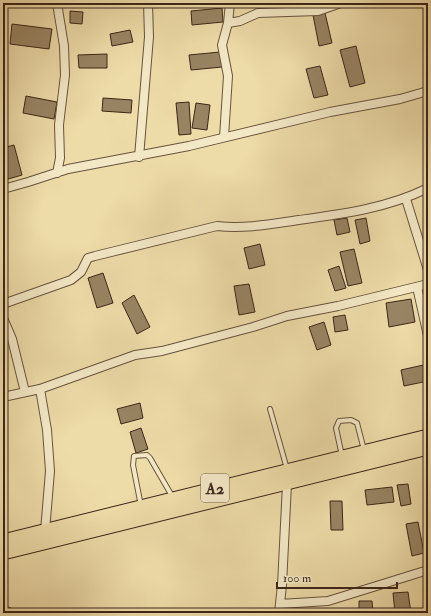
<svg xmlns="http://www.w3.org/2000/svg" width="431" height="616" font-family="'IM FELL Double Pica',serif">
<rect width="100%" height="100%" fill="#eddba8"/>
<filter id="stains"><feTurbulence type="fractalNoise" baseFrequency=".005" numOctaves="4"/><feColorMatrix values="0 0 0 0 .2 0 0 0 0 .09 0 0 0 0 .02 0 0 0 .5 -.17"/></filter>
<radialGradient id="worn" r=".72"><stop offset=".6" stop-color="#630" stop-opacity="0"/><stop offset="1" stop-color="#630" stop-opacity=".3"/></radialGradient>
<path fill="#988463" stroke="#3c2619" d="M222 8 223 22 192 25 191 11Z
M70 11 83 12 82 24 70 23Z
M325 13 332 43 319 46 313 15Z
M12 24 52 29 49 49 10 44Z
M130 30 133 42 112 46 110 34Z
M356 46 365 83 350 87 340 50Z
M220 52 222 67 191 70 189 55Z
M107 54V68H79L78 55Z
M320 66 328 95 314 98 306 69Z
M26 96 57 102 54 119 23 113Z
M103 98 132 100 131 113 102 111Z
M189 102 191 134 179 135 176 103Z
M196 103 210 105 207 130 192 128Z
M14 145 22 175 5 180 3 173V148Z
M347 218 350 232 337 235 334 220Z
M366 218 370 241 360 244 355 220Z
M260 244 265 265 249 269 244 248Z
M354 249 362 283 348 286 340 252Z
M339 266 346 288 335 291 328 270Z
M103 273 113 303 97 308 88 278Z
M249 284 255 312 239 315 234 286Z
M134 295 150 327 137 334 122 303Z
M411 299 415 322 389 327 386 303Z
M345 315 348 330 335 332 333 317Z
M324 322 331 345 317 350 309 327Z
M428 364V381L404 386 401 370Z
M140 403 143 418 121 424 117 409Z
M141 428 148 449 136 453 130 432Z
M408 484 411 504 401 506 397 485Z
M392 487 394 502 367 505 365 490Z
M330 501H342L343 530H331Z
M418 522 424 553 412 556 406 524Z
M408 592 411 613H395L393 593Z
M359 601H372L373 613H359Z"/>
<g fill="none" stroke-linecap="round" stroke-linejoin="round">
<g stroke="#68533d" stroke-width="6">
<path id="service" d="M270 409 287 469
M342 456 336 428 339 421 351 420 357 423 364 450
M141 506 133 465 134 456 147 455 150 458 172 496"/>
</g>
<g stroke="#68533d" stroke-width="10">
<path id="minor" d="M228 23 240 21 258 13 318 11 341 3
M224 137 228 76 222 45 228 23 230 3
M139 157 149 37 148 3
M57 173 60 158 59 125 65 75 64 46 57 3
M3 189 28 182 68 169 189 146 330 112 400 99 428 91
M406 199 428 270
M417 287 428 336
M3 304 71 280 81 272 88 258 95 256 217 226C246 229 271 224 299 220 343 214 388 208 428 188
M3 318 12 339 25 392
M40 389 47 430 50 471 45 531
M3 397 40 389 135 355 162 351 253 327 287 316 338 306 428 284
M280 604 328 601 428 570
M3 610 11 613
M279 613 282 585 287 484"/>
</g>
<g stroke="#3c2619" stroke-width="15">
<path id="trunk" d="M3 541 428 436
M3 553 428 448"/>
</g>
<use href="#service" stroke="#f3e8c6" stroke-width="4"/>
<use href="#minor" stroke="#f3e8c6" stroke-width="8"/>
<use href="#trunk" stroke="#eddba8" stroke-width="13"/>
</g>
<g text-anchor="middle" stroke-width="4" stroke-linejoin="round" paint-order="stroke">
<rect fill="#f3e8c6" stroke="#73604d" stroke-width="1" x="201" y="474" width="28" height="28" rx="3"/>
<g font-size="16" font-weight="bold" fill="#3c2619">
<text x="215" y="494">A2</text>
</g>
</g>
<rect width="431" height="616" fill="none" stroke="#eddba8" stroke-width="16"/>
<rect x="4" y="4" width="423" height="608" fill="none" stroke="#3c2619" stroke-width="2"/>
<rect x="8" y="8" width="415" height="600" fill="none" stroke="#3c2619"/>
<path d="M277 582v6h120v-6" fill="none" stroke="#3c2619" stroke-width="2"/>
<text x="283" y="582" font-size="12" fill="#3c2619" stroke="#f3e8c6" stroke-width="3" paint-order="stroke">100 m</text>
<rect width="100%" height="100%" filter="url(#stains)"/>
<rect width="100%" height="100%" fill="url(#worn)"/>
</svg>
